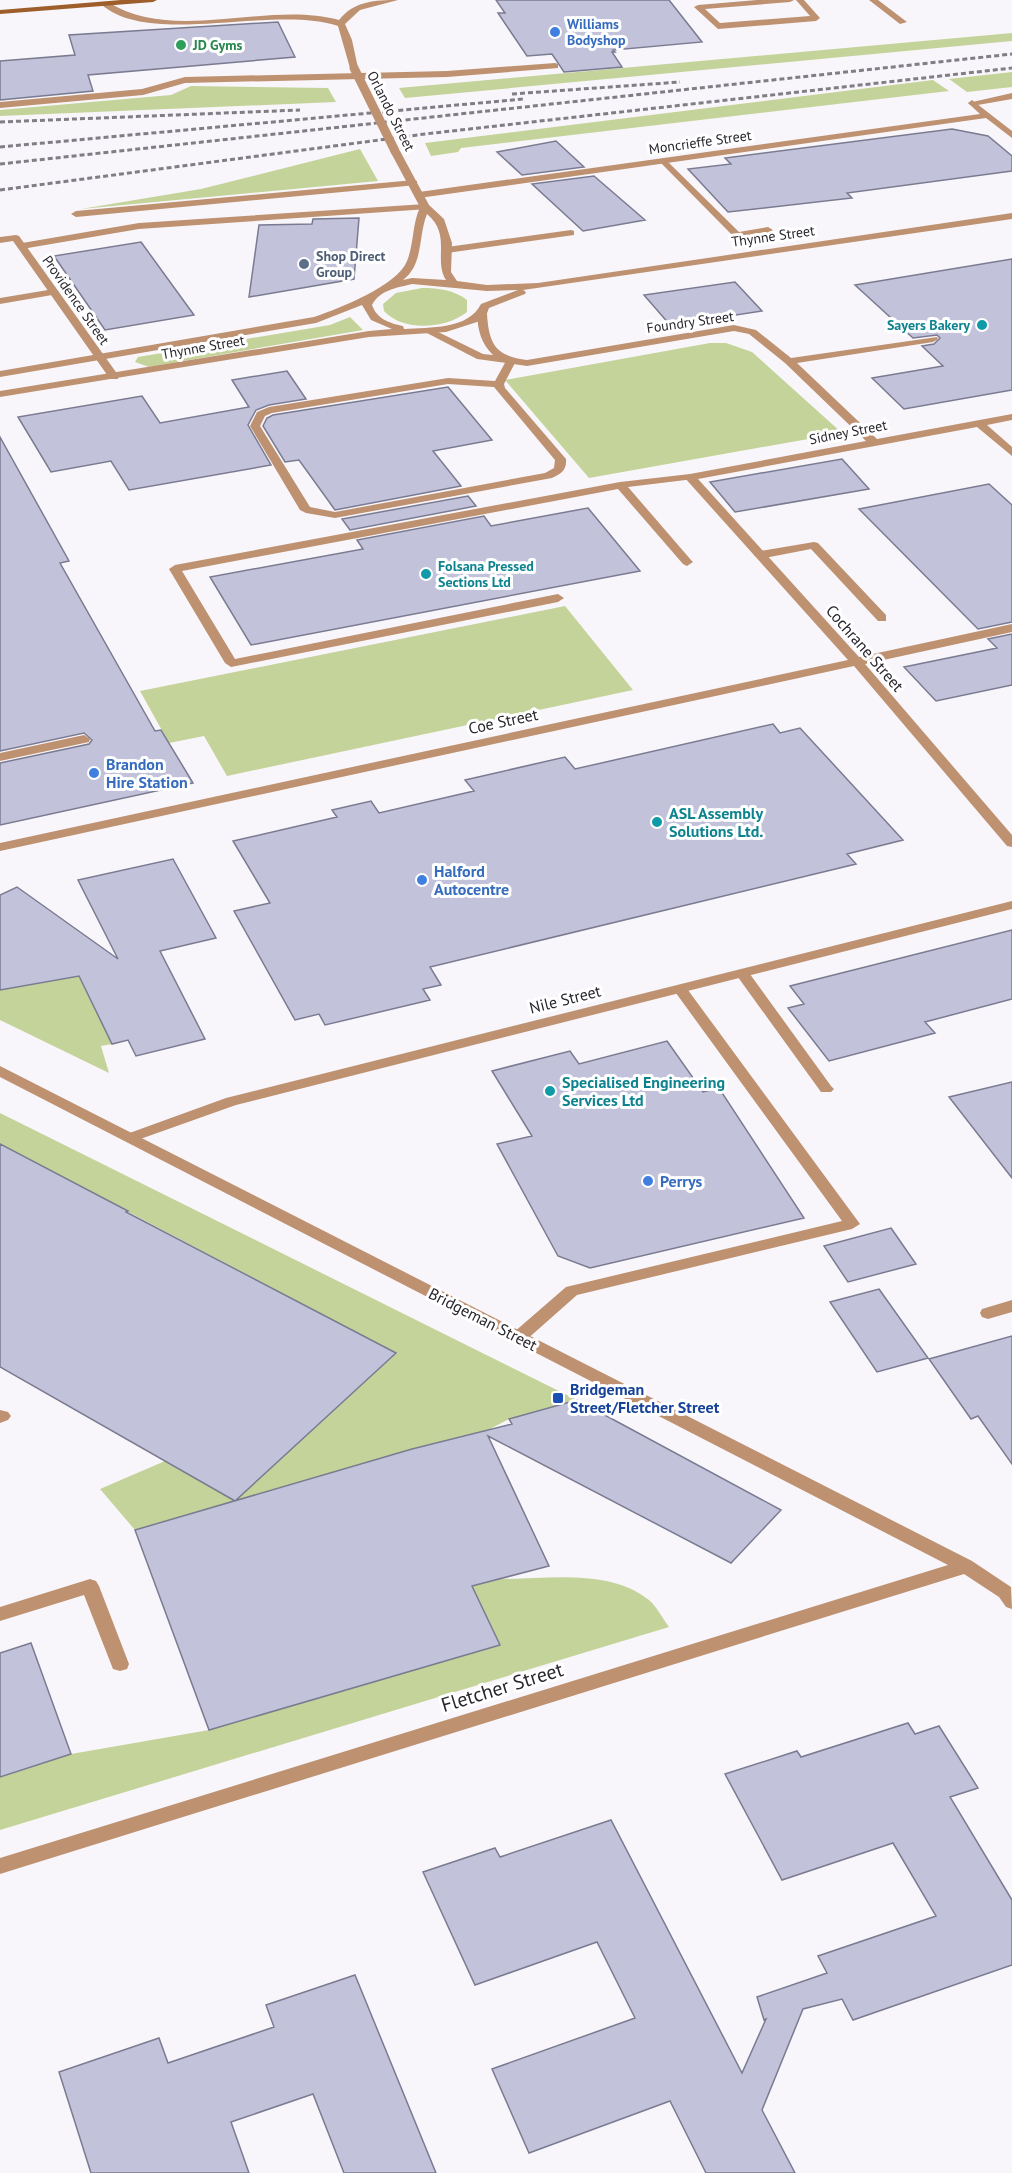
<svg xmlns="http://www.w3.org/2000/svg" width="1012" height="2173" font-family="'PT Sans',sans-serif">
<rect width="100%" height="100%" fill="#f8f6fb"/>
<path fill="#c4d399" d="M1012 33V41L405 98 399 88Z
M1012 72V87L967 92 949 79Z
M933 80 949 91 461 148 458 152 431 156 425 143Z
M191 86 328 88 336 102 0 116V110L171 95Z
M360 149 378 181 81 209 201 189Z
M422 288C439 288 454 290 467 300V312C446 329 403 332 384 311L383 304 396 293Z
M350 317 363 330 149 367 135 362 138 357 330 325Z
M710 343H726L752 352 842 433 589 478 505 380Z
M565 606 633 690 227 776 204 736 169 743 140 691Z
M78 975 112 1044 101 1046 109 1073 0 1020V985Z
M0 1113 577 1400 509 1419 486 1431 135 1530 100 1489 165 1461 235 1501 395 1353 0 1144Z
M499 1579C546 1579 610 1568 649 1600 657 1607 663 1619 669 1627L0 1830V1777L71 1754 209 1730 500 1645 472 1586Z"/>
<path fill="#c2c3db" stroke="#7a7b91" stroke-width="1.5" d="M496 0H669L702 42 613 50 615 52H612L622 67 564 72 552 54 527 56 498 13H505Z
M278 22 295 57 88 75 93 91 0 100V61L75 55 69 35Z
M952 129 988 136 1012 156V171L847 193 852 198 728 212 688 169 731 164 725 158Z
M556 141 584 167 522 175 497 152Z
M594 176 645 220 583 231 532 184Z
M359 218 354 279 249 297 259 225 312 224 313 219Z
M141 242 194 315 105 330 54 256Z
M1012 259V390L904 409 872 378 943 366 922 346 934 344 940 338 937 335 913 338 855 285Z
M735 282 762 311 670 325 644 295Z
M287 371 306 399 269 405 256 410 248 425 271 465 129 490 111 461 51 472 18 417 142 396 160 423 249 407 232 380Z
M448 387 492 440 433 451 461 486 335 510 299 460 285 462 263 426 267 418 273 415Z
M0 437 69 561 60 563 155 731 161 730 193 783 0 825V763L89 744 92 740 84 733 0 751Z
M842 459 869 489 735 512 710 482Z
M989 484 1012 505V622L978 629 859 509Z
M468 496 476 506 350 530 342 519Z
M588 508 640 571 251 645 210 577 363 549 357 540 484 516 491 526Z
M1012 634V685L936 701 904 667 997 648 988 639Z
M773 724 780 733 800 728 903 840 847 854 856 864 430 967 441 985 423 989 430 1000 325 1025 319 1014 295 1020 234 911 270 903 233 841 337 817 332 810 371 801 379 813 474 791 465 780 565 757 575 769Z
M173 859 216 938 160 951 205 1039 136 1056 128 1040 112 1044 79 976 0 990V895L17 887 118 959 78 880Z
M1012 930V999L925 1022 935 1033 829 1061 788 1008 804 1004 790 986Z
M667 1041 703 1092 719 1088 804 1218 590 1268 558 1256 497 1144 532 1136 492 1071 570 1051 579 1064Z
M1012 1082V1178L949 1097Z
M0 1144 128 1211 126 1212 396 1353 235 1501 0 1367Z
M891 1228 916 1264 848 1282 824 1246Z
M879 1289 928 1358 877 1372 830 1302Z
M1012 1336V1464L978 1416 971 1419 929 1359Z
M577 1400 781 1510 731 1563 488 1436 549 1566 472 1586 500 1645 209 1730 135 1530 412 1449 512 1424 509 1419Z
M31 1643 71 1754 0 1777V1653Z
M908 1723 915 1734 939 1726 978 1788 950 1797 1012 1900V1965L853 2020 842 1999 803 2009 762 2110 795 2173H706L670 2101 529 2153 492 2069 635 2018 597 1942 475 1985 423 1872 495 1848 500 1857 611 1820 742 2073 766 2019 764 2020 757 1997 827 1973 818 1956 936 1916 893 1843 782 1880 725 1774 797 1751 801 1757Z
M355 1975 436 2173H344L313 2094 231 2122 249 2173H91L59 2072 159 2038 168 2063 274 2027 266 2005Z"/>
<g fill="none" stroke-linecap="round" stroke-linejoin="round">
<path fill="#be9171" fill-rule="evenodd" d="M757 0H794L790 2 705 9 720 23 810 16 796 0H804L820 18 816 21 718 29 694 7 698 5Z
M555 63 558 64V68L447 77 185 83 143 95 0 108V102L142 89 185 77 447 71Z
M1012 93V99L972 106 968 103Z
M664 158 739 232 768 227 773 230 768 233 734 237 661 163V159Z
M414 180 417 181V185L76 217 71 214 76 211Z
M425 204 430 207 428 209 139 229 22 249 17 246 22 243 139 223Z
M571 230 574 231V235L447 253 442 250 447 247Z
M54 289 59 292 58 294 0 304V298Z
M511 358 516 361 504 384 505 388 566 459C567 470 561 474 552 478L335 518 306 513 300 510 250 426 257 412 269 407 448 378 495 381 506 361ZM448 384 494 387 555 460 554 468 545 473 335 512 310 507 260 426 265 416 272 413Z
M690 474 696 477 694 479 628 487 691 560 693 562 687 566 683 564 618 489 182 571 235 659 558 594 564 598 558 602 231 667 225 663 169 569 175 565 620 482Z
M814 542 818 543 886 615V621H878L811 549 760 559 754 555 760 551Z
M84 735 90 739 89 742 0 761V753Z
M742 969 747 970 831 1086 834 1089 831 1092H821L735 973Z
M680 985 685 986 860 1224 852 1229 577 1295 525 1341H513L511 1337 513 1333 566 1287 842 1221 673 989Z
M1012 1300V1312L988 1319 982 1317 980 1313 982 1309Z
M0 1410 8 1412 11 1416 8 1420 0 1423Z
M90 1579 96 1581 99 1586 129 1664 127 1669 120 1671 113 1669 84 1595 0 1621V1607Z"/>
<path fill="#be9171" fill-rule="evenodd" d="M869 0H878L907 22 900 24Z
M972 100 1012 131V138L986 118 419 198 414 195 419 192 980 114 968 103Z
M16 235 19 236 118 375V379H110L13 241 0 243V237Z
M482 311 487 314C489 345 496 356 527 360L734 325 756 330 791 358 937 337 938 339 933 342 797 363 877 439 1012 414V420L987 425 1012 447V456L977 427 698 479 859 657 1012 624V632L865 664 1012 835V847L1007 846 854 666 0 851V843L848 660 684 477 690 474 866 441 785 363 749 334 734 331 527 366 477 359 423 331 432 329 483 354 493 355C481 343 478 331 477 314Z
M1012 901V909L236 1105 129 1143 121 1138 124 1135 226 1098Z"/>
<path fill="#be9171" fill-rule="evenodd" d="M398 0 360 10 345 24 352 40 358 68 354 71 350 68 338 26C274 4 149 48 101 4L108 2C174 44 267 0 339 20 354 1 375 0 398 0Z
M395 148 400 151 429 205 444 219 452 243 451 272 457 281 487 285 538 283 1012 213V219L523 290 526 292 525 294 489 308 486 316 477 322 446 332 369 337 0 397V391L369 331 392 329 371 320 362 305 316 323 0 377V371L314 317C340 308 397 286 407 261 414 244 412 225 420 207L390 151ZM427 214C452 235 433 259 446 280L412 278 403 280C424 264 418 236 427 214ZM412 284 487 291 518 290 481 304C468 330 430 327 404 329L403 326C389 323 377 319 372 305 380 290 396 288 412 284Z
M0 1066 972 1561 1011 1587 1012 1609 1006 1607 999 1597 964 1574 0 1874V1858L948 1565 0 1077Z"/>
<path fill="#9e5e2b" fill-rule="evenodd" d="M121 0H157L153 2 0 14V10Z"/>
<path stroke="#807d84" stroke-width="3" stroke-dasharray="5 3" stroke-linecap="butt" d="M512 94 680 82
M0 122 300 110
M0 147 523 99
M0 164 1012 54
M0 190 425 134 1012 68"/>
<path stroke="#be9171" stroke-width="9" d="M354 68 395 151"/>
</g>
<g fill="#3f7fe0" stroke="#fff" stroke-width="2">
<circle cx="555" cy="32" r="6"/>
<circle cx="94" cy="773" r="6"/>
<circle cx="422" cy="880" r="6"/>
<circle cx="648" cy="1181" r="6"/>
</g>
<circle fill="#2e9e5b" stroke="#fff" stroke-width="2" cx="181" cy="45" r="6"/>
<circle fill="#5c6f8a" stroke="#fff" stroke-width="2" cx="304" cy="264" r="6"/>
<g fill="#0f9aa8" stroke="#fff" stroke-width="2">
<circle cx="982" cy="325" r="6"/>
<circle cx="426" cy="574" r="6"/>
<circle cx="657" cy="822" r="6"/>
<circle cx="550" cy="1091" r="6"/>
</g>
<rect fill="#1a4fb4" stroke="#fff" stroke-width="2" x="552" y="1392" width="12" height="12" rx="3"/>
<g text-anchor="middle" stroke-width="6" stroke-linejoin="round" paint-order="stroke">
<g font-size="14" font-weight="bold" fill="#366cbe" stroke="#fff" text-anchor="start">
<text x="567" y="29">Williams<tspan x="567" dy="16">Bodyshop</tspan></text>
</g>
<g font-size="14" font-weight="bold" fill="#27864d" stroke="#fff" text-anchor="start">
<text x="193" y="50">JD Gyms</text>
</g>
<g font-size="14" fill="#28252d" stroke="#fff">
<text transform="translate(391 111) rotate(63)" y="5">Orlando Street</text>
<text transform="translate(700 142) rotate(-8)" y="5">Moncrieffe Street</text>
<text transform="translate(773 236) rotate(-8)" y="5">Thynne Street</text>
<text transform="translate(76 300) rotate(55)" y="5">Providence Street</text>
<text transform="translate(690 322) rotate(-8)" y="5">Foundry Street</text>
<text transform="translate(203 347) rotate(-10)" y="5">Thynne Street</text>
<text transform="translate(848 432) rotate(-11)" y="5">Sidney Street</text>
</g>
<g font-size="14" font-weight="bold" fill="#4e5e75" stroke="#fff" text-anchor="start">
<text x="316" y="261">Shop Direct<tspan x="316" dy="16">Group</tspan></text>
</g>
<g font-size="14" font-weight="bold" fill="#0d838f" stroke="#fff" text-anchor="end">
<text x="970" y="330">Sayers Bakery</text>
<text x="438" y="571" text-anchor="start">Folsana Pressed<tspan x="438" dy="16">Sections Ltd</tspan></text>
</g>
<g font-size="16" fill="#28252d" stroke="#fff">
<text transform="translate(865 648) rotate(49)" y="6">Cochrane Street</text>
<text transform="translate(503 721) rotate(-12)" y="6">Coe Street</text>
<text transform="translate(565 999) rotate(-14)" y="6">Nile Street</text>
<text transform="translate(483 1319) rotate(27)" y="6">Bridgeman Street</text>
</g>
<g font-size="16" font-weight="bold" fill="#366cbe" stroke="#fff" text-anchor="start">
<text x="106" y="770">Brandon<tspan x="106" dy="18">Hire Station</tspan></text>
<text x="434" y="877">Halford<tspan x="434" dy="18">Autocentre</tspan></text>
<text x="660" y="1187">Perrys</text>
</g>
<g font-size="16" font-weight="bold" fill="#0d838f" stroke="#fff" text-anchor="start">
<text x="669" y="819">ASL Assembly<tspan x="669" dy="18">Solutions Ltd.</tspan></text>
<text x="562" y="1088">Specialised Engineering<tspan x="562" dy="18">Services Ltd</tspan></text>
</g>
<g font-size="16" font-weight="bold" fill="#164399" stroke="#fff" text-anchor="start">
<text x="570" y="1395">Bridgeman<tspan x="570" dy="18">Street/Fletcher Street</tspan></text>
</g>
<g font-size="20" fill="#28252d" stroke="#fff">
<text transform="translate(502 1687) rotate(-17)" y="7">Fletcher Street</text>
</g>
</g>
</svg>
